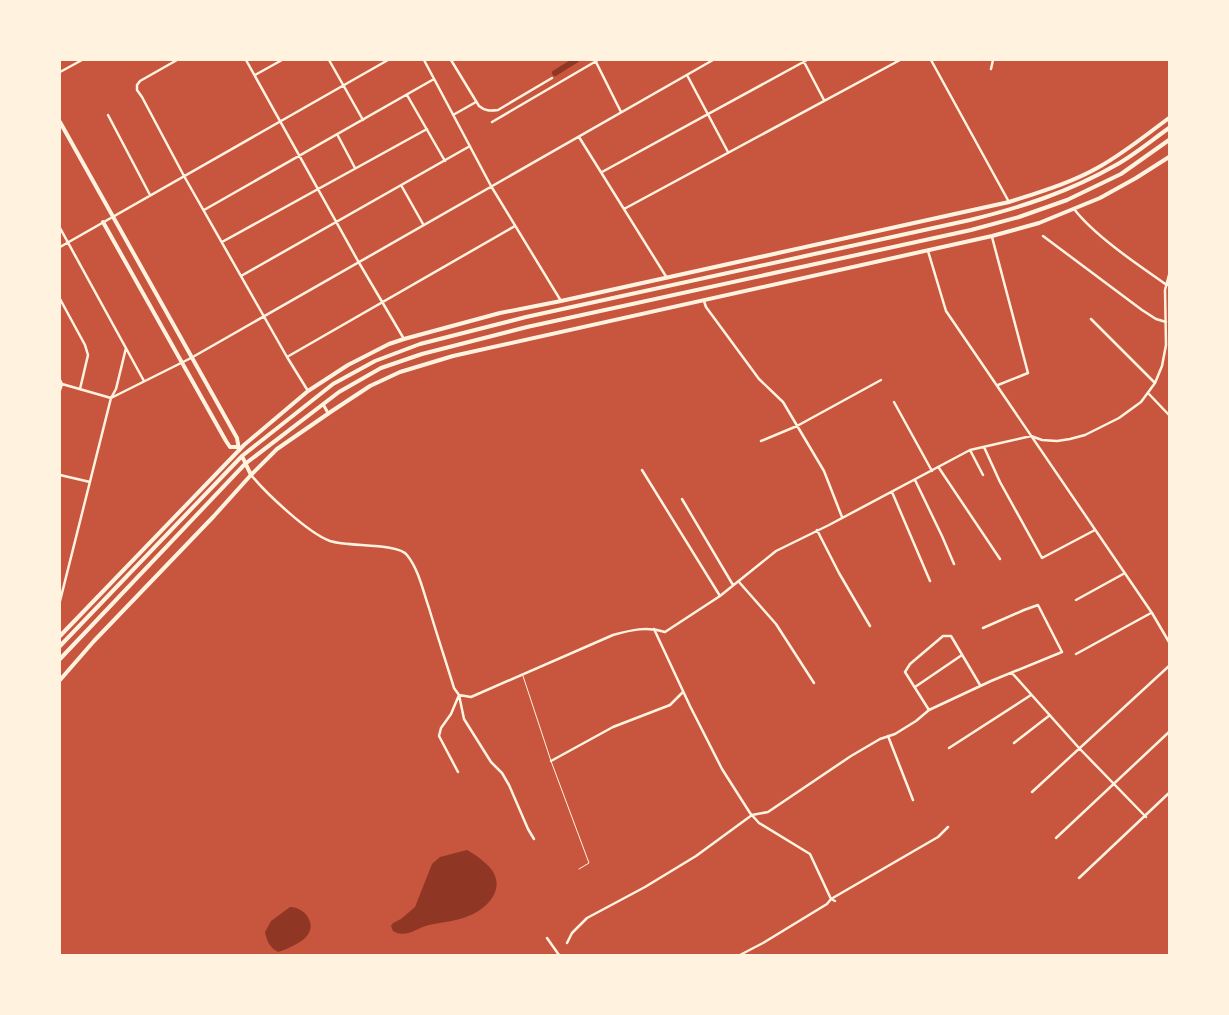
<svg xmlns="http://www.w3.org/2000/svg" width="1229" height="1015" font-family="Signika,sans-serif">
<rect width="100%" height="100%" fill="#c8553d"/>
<path fill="#8f3625" d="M467 850C476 855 492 866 495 876 502 893 485 909 471 915 458 921 443 922 429 925 416 928 406 939 393 931L391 926 393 923 401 919 415 907 432 864 440 857Z
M290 907C305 907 318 925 306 937 301 943 285 950 278 952 269 947 267 941 265 932L271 921Z"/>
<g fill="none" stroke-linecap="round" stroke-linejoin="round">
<path stroke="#8f3625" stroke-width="6" d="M555 73 576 60"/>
<path stroke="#fff3e0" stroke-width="1" d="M523 676 551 761 589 863 579 869"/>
<path stroke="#fff3e0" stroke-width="2.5" d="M177 60 140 81 137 85V90L142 97 184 176 287 357 308 391
M246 60 358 261 404 339
M329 60 363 120
M424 60 491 186 561 301
M451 60 479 106C485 111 490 111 498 110L552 78
M595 60 621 112
M803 60 824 100
M931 60 1009 202
M991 69 993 60
M60 72 82 60
M255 75 282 60
M687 75 728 152
M407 95 445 161
M108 115 150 195
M453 115 476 102
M492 122 598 60
M337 134 355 168
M579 137 667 278
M602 172 807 60
M401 185 423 224
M624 209 900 60
M1074 209C1095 236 1138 265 1167 285
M204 210 434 79
M60 228 144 381
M1043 236 1142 310 1156 319 1166 322
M992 237 1028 373 998 385
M222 242 427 129
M60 247 388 60
M928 251 946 311 1152 613 1169 642
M241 276 470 146
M60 299 85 345 88 355 80 389
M704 301 706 307 759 379 783 402 824 471 842 517
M1091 319 1155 383
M287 357 515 226
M60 380 62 384 60 390
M62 384 111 398 191 358 713 60
M1148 393 1169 415
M894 402 932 471
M761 441 797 426 881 380
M984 447 1000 482 1042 558 1095 530
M970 450 983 475
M939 468 1000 559
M642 470 720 596
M60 475 90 482
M251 475C267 494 308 533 330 541 348 547 398 543 407 555 419 570 423 591 429 608 437 635 446 662 454 688L459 695 471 697 613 635C631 630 647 626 665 632L720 596 776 551 829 525 970 450 1031 436 1042 440 1057 441 1070 439 1085 435 1119 418 1141 402 1155 383 1162 366 1166 345 1165 290 1169 275
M915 480 942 536 954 564
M892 492 930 581
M682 499 733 585
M817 530 839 573 870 626
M739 582 776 624 814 683
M1076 600 1125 573
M60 601 111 398 116 389 126 348
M654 629 690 706 722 769 750 813 759 823 810 854 831 899 835 901
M1076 654 1151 613
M1012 673 1079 748 1146 817
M915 687 962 655
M929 710 905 672 910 664 943 636H951L980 685
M888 736 913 800
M1014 743 1050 715
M949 748 1031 695
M551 761 613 727 670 705 683 692
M458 772 439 736 441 728 451 714 459 695 464 719 491 762 502 773 509 785 528 829 534 839
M1032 792 1169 666
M1056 838 1169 732
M1079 878 1169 793
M547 938 559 955
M567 943 572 933 587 918 645 887 696 856 752 815 768 812 851 756 880 739 895 734 916 721 929 710 991 681 1062 652 1038 605 1024 610 983 628
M740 955 763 943 827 904 831 899 938 837 948 827"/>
<path stroke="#fff3e0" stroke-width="3" d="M323 404 328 413"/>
<path stroke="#fff3e0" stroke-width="4" d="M60 122 237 438 239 450
M103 222 226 441 230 447H237"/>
<path stroke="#fff3e0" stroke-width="4" d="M242 456 251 475
M60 636 244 445 308 391 348 365 389 344 404 339 500 313 561 301 1009 202C1040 192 1071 183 1099 167 1124 153 1146 135 1169 118
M60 646 242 456 333 384 375 361 420 344 526 317 970 220C1022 207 1069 192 1116 165 1134 155 1152 140 1169 128
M60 659 245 464 339 392 381 368 422 354 527 327 971 230 1019 217 1067 200 1121 174 1169 140
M60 680 94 641 214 516 250 476 277 449 332 411 370 386 400 372 453 356 992 236 1039 223 1100 198 1136 178 1169 157"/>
</g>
<rect width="1229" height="1015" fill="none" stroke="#fff3e0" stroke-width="122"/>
</svg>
